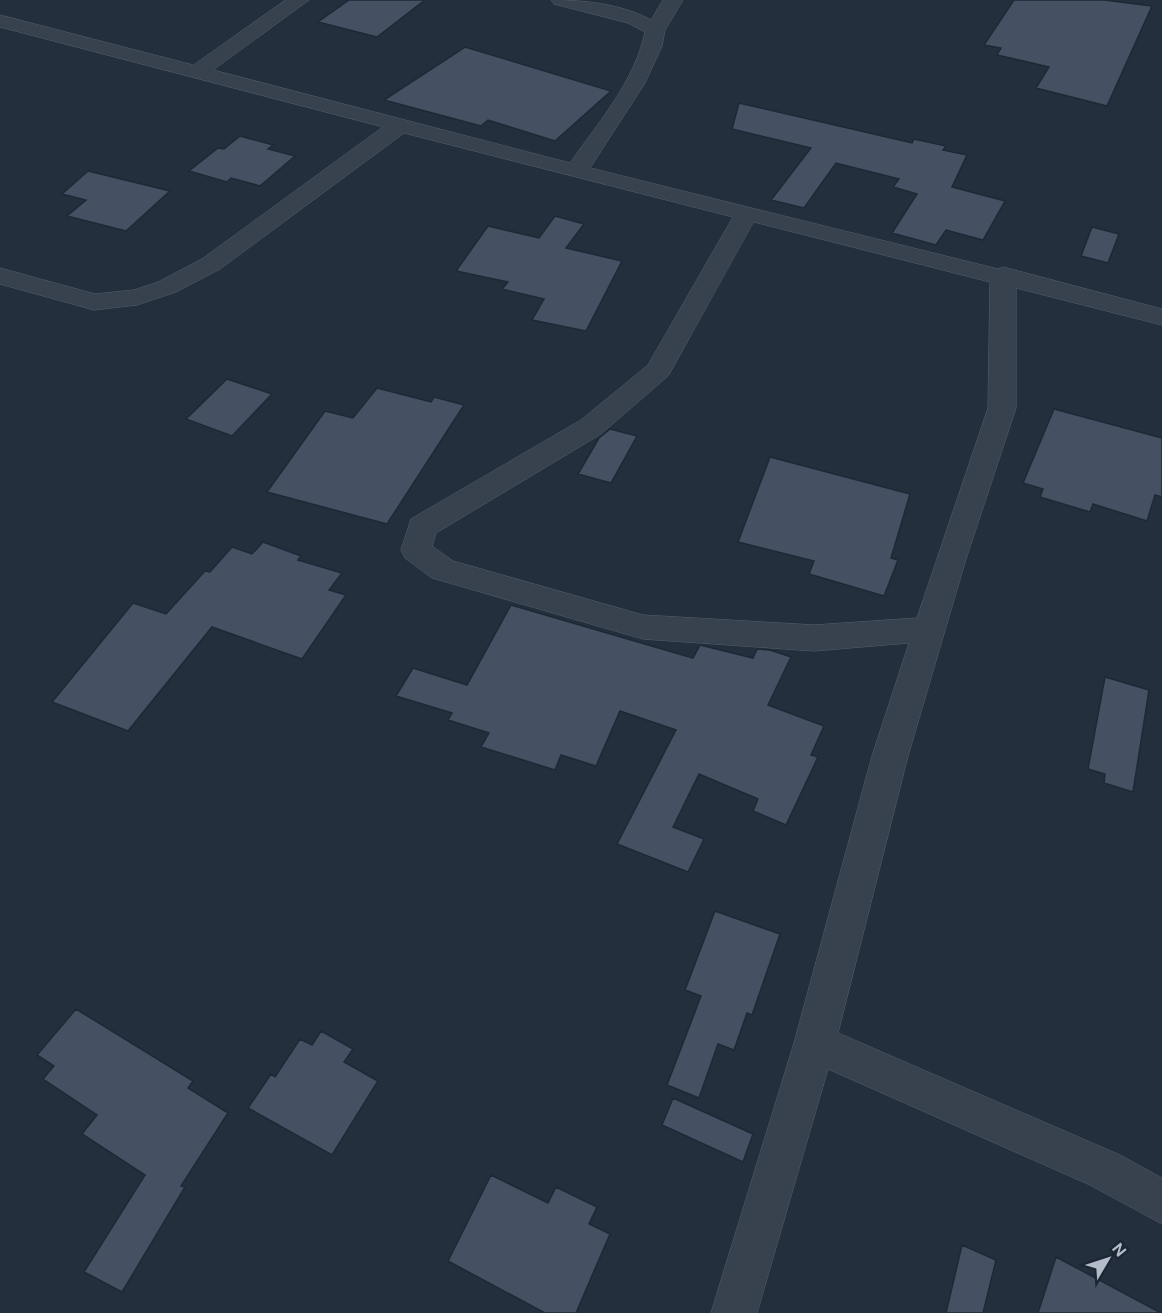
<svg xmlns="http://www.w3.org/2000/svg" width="1162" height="1313" font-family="'DM Sans',sans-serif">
<rect width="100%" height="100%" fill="#242f3e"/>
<path fill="#455162" stroke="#1f2835" stroke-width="1.5" d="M349 0H425L377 37 318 22Z
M1014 0H1104L1152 6 1107 106 1036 88 1049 67 997 55 1001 48 984 45Z
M465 47 611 91 555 141 488 120 481 126 384 100Z
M739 103 912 143 914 139 946 146 943 150 967 155 952 187 1005 201 983 240 946 230 936 245 892 233 917 194 893 187 899 179 836 163 804 208 771 200 811 148 732 129Z
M240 136 273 145 268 149 295 156 260 186 231 178 227 182 189 171 218 148 224 149Z
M88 171 170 191 126 231 67 216 86 200 62 194Z
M555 216 584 224 566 248 622 261 586 331 532 320 544 299 502 289 508 282 456 271 488 226 539 238Z
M1092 227 1119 234 1108 263 1081 256Z
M227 379 272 394 232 436 186 419Z
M377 388 431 402 434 397 464 405 387 524 267 492 325 411 353 418Z
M1054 409 1162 438V497L1155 495 1147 521 1093 504 1090 512 1040 497 1043 489 1023 483Z
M610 429 637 436 611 483 578 474 599 438Z
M770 457 910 494 891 558 898 560 884 596 809 574 814 561 738 542Z
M263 542 301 556 298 560 342 573 329 590 346 595 302 659 212 627 128 731 52 702 133 603 166 614 205 571 210 572 232 547 252 554Z
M511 605 693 658 700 645 753 658 757 649 770 650 791 657 768 705 824 726 811 755 818 757 786 825 753 811 758 799 699 774 673 827 704 839 688 872 617 844 676 730 620 711 596 766 561 755 555 770 481 747 489 733 448 720 452 713 396 696 413 668 467 685Z
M1105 677 1149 690 1133 792 1104 783 1105 774 1088 769Z
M715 911 780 934 752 1015 747 1013 734 1050 718 1044 699 1098 667 1085 701 996 685 990Z
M76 1009 193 1081 188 1088 228 1113 181 1186 185 1187 122 1292 84 1272 145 1175 82 1134 97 1115 43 1079 54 1066 37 1055Z
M321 1031 353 1049 344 1062 378 1081 332 1155 248 1108 271 1074 275 1077 300 1039 312 1045Z
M673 1098 753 1134 743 1162 662 1125Z
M491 1175 548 1203 556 1187 597 1207 589 1224 610 1234 576 1313H545L448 1261Z
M962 1245 996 1260 983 1313H946Z
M1056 1257 1161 1313H1038Z"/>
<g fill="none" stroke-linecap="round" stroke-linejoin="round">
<g stroke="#565f6c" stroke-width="1">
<path id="minor" d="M286 0H309L213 70 570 163C598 123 635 81 645 32L628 23 554 4 551 0C584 0 622 4 651 20L663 0H683L665 30 662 46 645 83 590 168 998 269 1003 267 1162 309V325L1016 288V408L966 559 908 756 838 1033 1120 1155 1162 1178V1224L1090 1185 828 1069 757 1313H711L794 1043 872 756 909 643 814 651 643 639 432 578 405 558 401 550 411 519 581 420 648 365 733 217 404 133 220 269 176 292 137 305 94 310 0 284V268L95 294 134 290 158 282 202 259 383 127 0 27V15L193 65ZM754 222 990 282 988 408 917 618 814 625 643 615 453 561 432 546 436 533 601 434 668 376Z"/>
</g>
<use href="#minor" fill="#38414e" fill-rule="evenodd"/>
</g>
<g transform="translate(1108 1259) rotate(51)" stroke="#1d2633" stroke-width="4.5" paint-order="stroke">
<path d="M0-4.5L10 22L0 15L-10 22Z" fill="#b4bcc9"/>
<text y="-9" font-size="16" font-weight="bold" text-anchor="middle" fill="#b4bcc9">N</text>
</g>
</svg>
